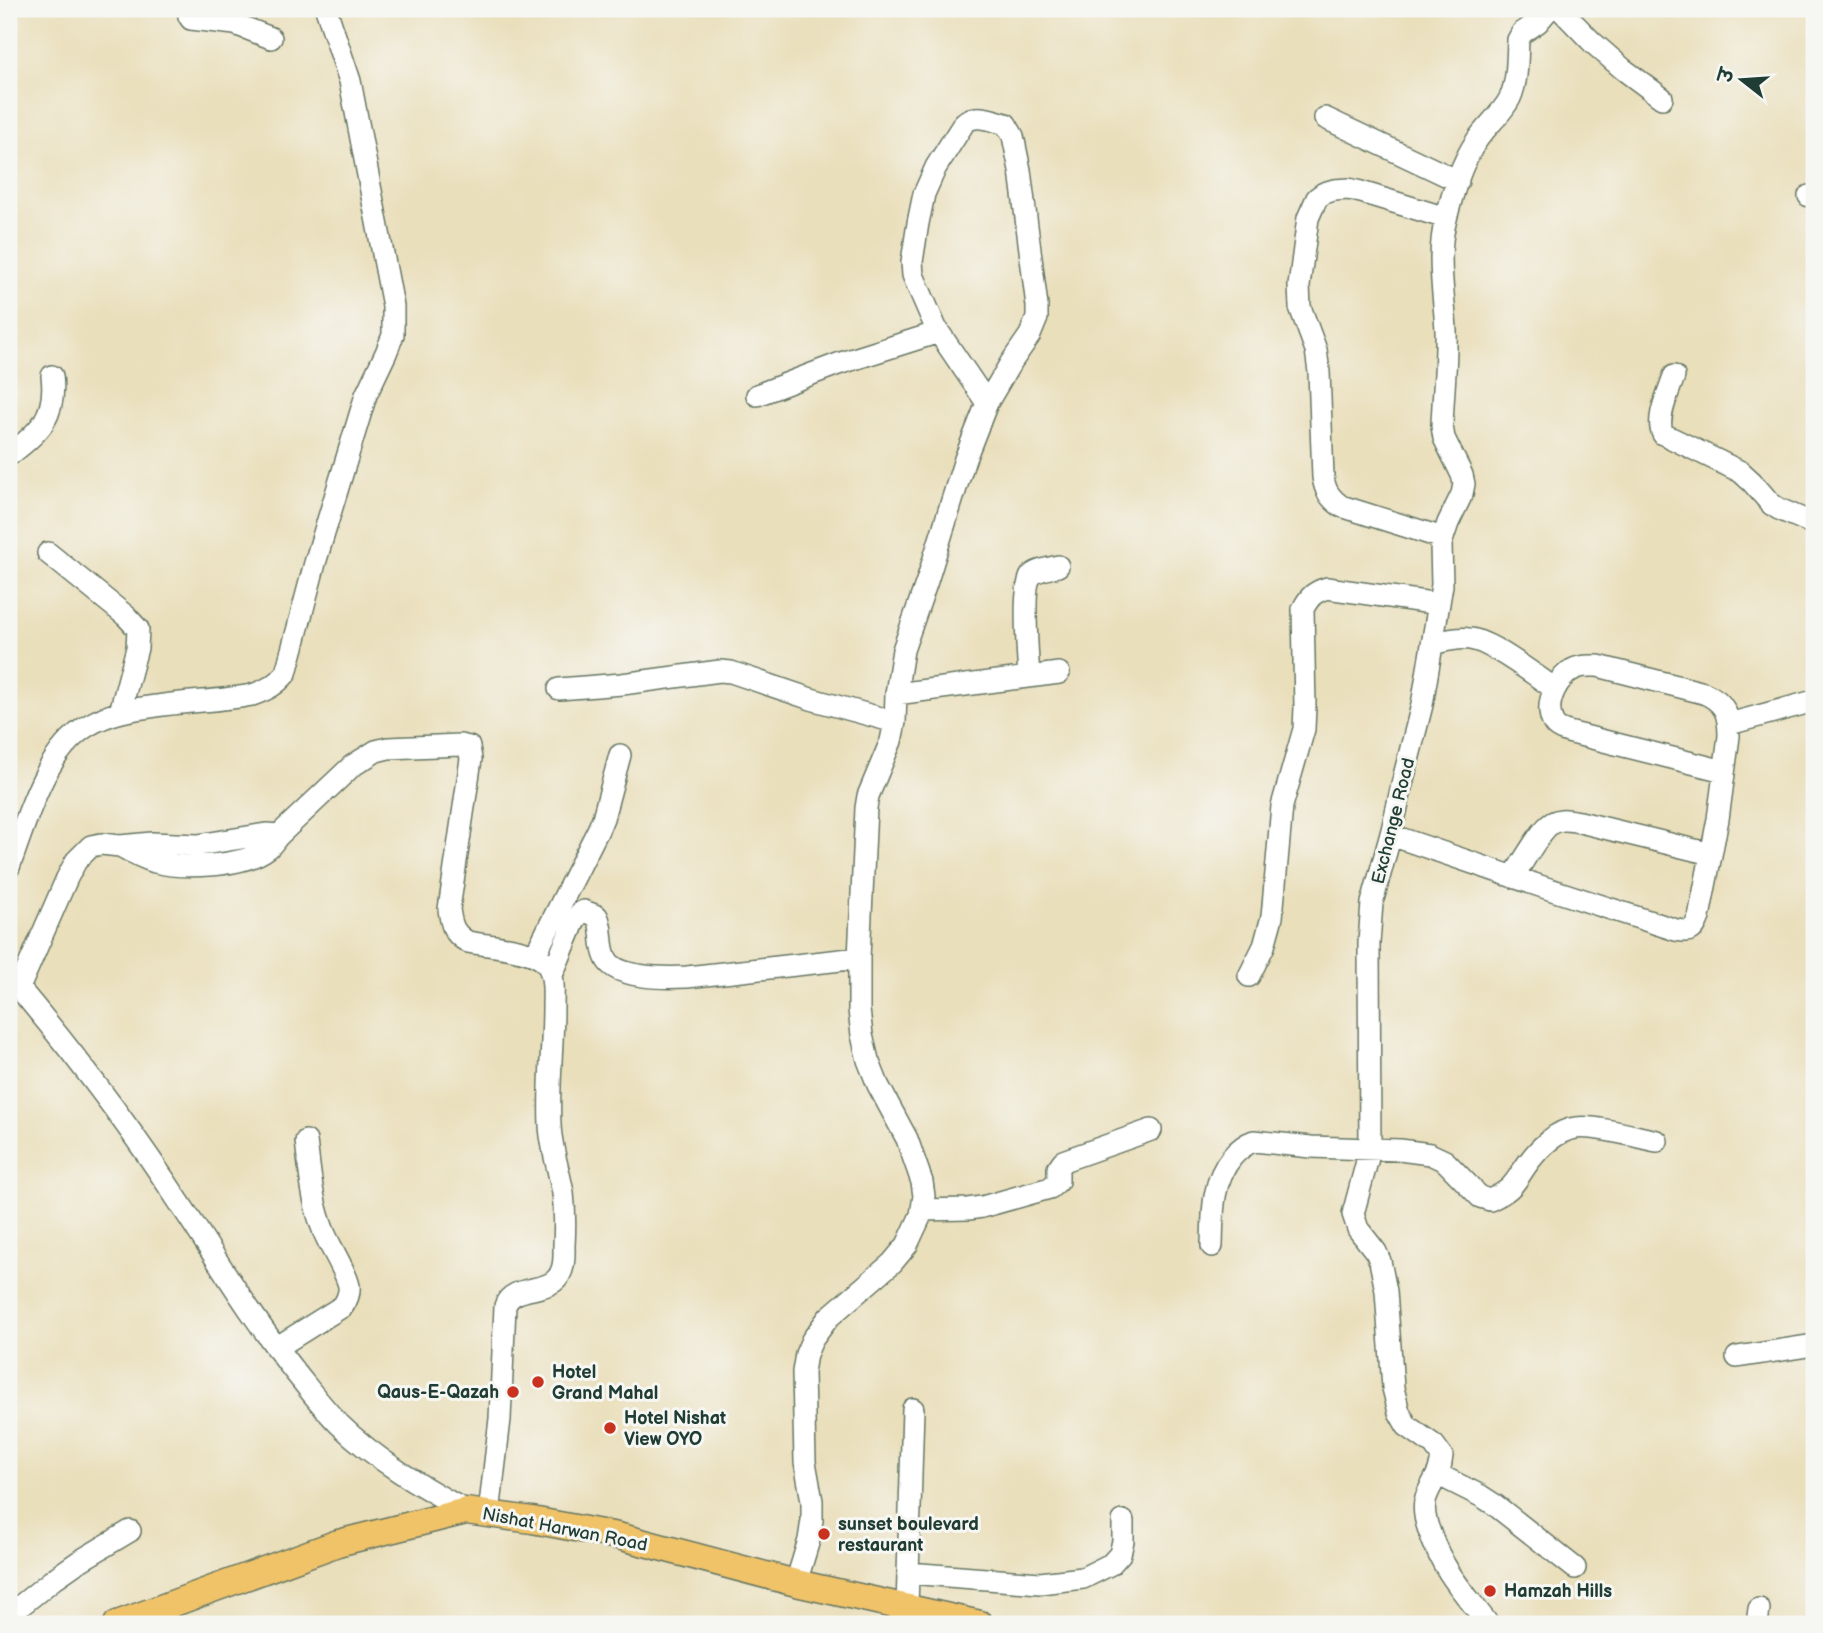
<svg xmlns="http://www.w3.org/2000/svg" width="1823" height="1633" font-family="'Balsamiq Sans','Playpen Sans Deva',sans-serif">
<rect width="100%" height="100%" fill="#f6f6f2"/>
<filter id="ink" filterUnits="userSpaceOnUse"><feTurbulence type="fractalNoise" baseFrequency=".0143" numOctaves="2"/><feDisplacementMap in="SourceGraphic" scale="14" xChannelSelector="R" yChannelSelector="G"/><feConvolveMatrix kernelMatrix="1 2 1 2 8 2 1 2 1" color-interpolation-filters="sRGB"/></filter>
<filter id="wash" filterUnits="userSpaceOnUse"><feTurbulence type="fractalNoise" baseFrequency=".00686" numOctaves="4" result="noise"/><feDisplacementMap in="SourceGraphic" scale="28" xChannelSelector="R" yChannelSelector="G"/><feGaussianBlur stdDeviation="1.57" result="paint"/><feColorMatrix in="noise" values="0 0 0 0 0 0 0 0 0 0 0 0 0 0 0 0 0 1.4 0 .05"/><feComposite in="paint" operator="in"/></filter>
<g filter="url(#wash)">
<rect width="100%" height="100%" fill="#eadfbb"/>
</g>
<g filter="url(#ink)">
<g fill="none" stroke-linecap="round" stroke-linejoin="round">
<g stroke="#667663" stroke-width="24">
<path id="minor" d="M188 9 189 16 191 19 235 24 271 38
M1560 9 1592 42 1623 69 1662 98
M1325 118 1458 181
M1809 196 1814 198
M1674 376C1669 392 1655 419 1663 434L1741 472 1752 482 1771 504 1779 509 1814 524
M757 395 838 364 939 332
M9 455C39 433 57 416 52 376
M1443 538 1341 506C1330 498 1325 491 1323 477L1319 372 1316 350 1300 307 1299 286 1308 218 1317 198 1324 193 1334 190 1348 189 1361 192 1446 218
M48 553 126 616 138 629 137 648 120 712
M1432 644C1445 641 1458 637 1470 639 1491 641 1536 676 1555 689
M1029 677C1028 659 1022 588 1031 576 1036 570 1051 568 1058 566
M559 689 622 684 720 671 731 672 811 699 895 722
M896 694 1059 673
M1729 724 1814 701
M1391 835 1540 886 1676 930C1691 932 1693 932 1699 917L1718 819 1729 736C1729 714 1725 702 1704 693L1598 666C1591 666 1583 665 1576 668 1558 675 1542 705 1554 724 1557 729 1563 730 1568 732L1724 771
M120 846C131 852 142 858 155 862 182 869 245 867 268 848 272 845 275 839 279 835L352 766 376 751 388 748 460 745 469 747 471 759 449 909C451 924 453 934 468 942 488 946 538 948 548 966 555 977 553 994 553 1007 553 1046 548 1086 550 1125 551 1148 559 1170 563 1193 565 1210 565 1228 564 1246 564 1254 565 1264 561 1272 552 1296 513 1282 505 1306L500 1419 489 1514
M9 867C27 820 43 752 89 725 109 713 133 709 156 706 188 701 221 701 252 695 267 690 276 685 286 673L315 563 366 395 386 353 393 335V306L350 81 326 9
M1513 877C1522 864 1541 829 1552 823 1561 818 1571 820 1580 822L1711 854
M535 955 598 830 603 818 620 755
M552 975 575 920 580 913 584 911 597 916C604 929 599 944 606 958 615 979 667 978 687 977L859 958
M9 976C71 1049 129 1125 181 1205 218 1261 253 1319 295 1372 309 1389 323 1408 339 1424 377 1461 421 1486 466 1511
M1249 976 1264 946 1272 917 1282 806 1304 729 1305 707 1303 609C1309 597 1314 592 1327 588L1439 604
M19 988 67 878 76 861 91 846 101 844 120 846 152 843 198 845 266 834 279 835
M922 1210 968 1209 982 1207 1050 1188 1058 1181V1168L1063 1161 1151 1130
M1212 1246C1213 1214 1211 1183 1232 1157 1238 1150 1245 1144 1254 1141L1311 1147 1400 1150 1430 1154 1445 1161 1480 1197 1490 1200C1515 1188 1513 1184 1528 1163 1539 1148 1557 1130 1576 1128 1595 1125 1636 1137 1657 1141
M276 1348 343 1306C347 1300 350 1294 349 1286 346 1271 330 1247 324 1232 312 1203 310 1172 306 1141
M1737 1357 1814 1345
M1439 1475 1481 1496 1495 1505 1575 1568
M908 1573 1040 1583 1083 1578 1111 1564 1120 1554 1123 1541V1521
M796 1583 809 1540 812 1520V1501L805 1462 803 1372 806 1354 812 1340 829 1317 892 1263 907 1245 921 1215 924 1196 922 1182 907 1139 878 1085 868 1060 862 1035 859 1010V958L866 808 868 796 891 741 895 722 896 694 903 650 927 581 965 459 987 403 1010 364 1030 335 1037 318V306L1020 170 1013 136 1006 124C992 120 975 113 964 123L936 167 924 194 918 223 912 262 913 275 936 328 987 403
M907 1608 913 1409
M9 1615 55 1578 78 1562 130 1531
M1488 1624C1464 1592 1444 1573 1430 1533 1426 1523 1423 1512 1425 1501 1429 1484 1440 1478 1442 1456L1434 1445 1407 1426 1399 1412 1393 1388 1386 1291 1380 1261 1376 1252 1358 1229 1353 1214 1370 1150 1369 943 1372 903 1392 830 1404 776 1422 705 1442 585 1441 544 1448 523 1462 494 1464 484 1462 475 1444 438 1442 426C1443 394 1447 362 1446 330 1444 293 1436 255 1446 219 1453 192 1461 163 1477 140 1487 125 1502 114 1510 98 1518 80 1517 59 1518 40L1522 33 1538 22 1549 9
M1757 1624 1759 1609"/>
</g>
<g stroke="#667663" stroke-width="29">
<path id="major" d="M117 1624 338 1543 466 1511 532 1520 618 1536 796 1583 980 1624"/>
</g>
<use href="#minor" stroke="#fff" stroke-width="21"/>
<use href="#major" stroke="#f0c369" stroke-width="26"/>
</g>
</g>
<g fill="#c8321e" stroke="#f6f6f2" stroke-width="2.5">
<circle cx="538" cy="1382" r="7"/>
<circle cx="513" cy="1392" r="7"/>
<circle cx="610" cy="1428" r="7"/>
<circle cx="824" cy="1534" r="7"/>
<circle cx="1490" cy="1591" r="7"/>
</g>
<g text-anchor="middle" stroke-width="6" stroke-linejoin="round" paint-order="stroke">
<g font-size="18" fill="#1f3d34" stroke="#f6f6f2">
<text transform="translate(1393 821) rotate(-76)" y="6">Exchange Road</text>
<text transform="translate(565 1529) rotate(11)" y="6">Nishat Harwan Road</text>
</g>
<g font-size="18" font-weight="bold" fill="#1f3d34" stroke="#f6f6f2" text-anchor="start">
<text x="552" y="1378">Hotel<tspan x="552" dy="21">Grand Mahal</tspan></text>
<text x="499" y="1398" text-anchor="end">Qaus-E-Qazah</text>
<text x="624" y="1424">Hotel Nishat<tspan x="624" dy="21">View OYO</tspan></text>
<text x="838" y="1530">sunset boulevard<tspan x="838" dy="21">restaurant</tspan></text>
<text x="1504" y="1597">Hamzah Hills</text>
</g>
</g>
<rect width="1823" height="1633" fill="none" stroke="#f6f6f2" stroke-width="35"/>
<g transform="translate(1742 80) rotate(287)" stroke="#f6f6f2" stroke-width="5" paint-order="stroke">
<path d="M0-5L12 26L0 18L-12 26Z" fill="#1f3d34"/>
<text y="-10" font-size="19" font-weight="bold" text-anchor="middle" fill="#1f3d34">उ</text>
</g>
</svg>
